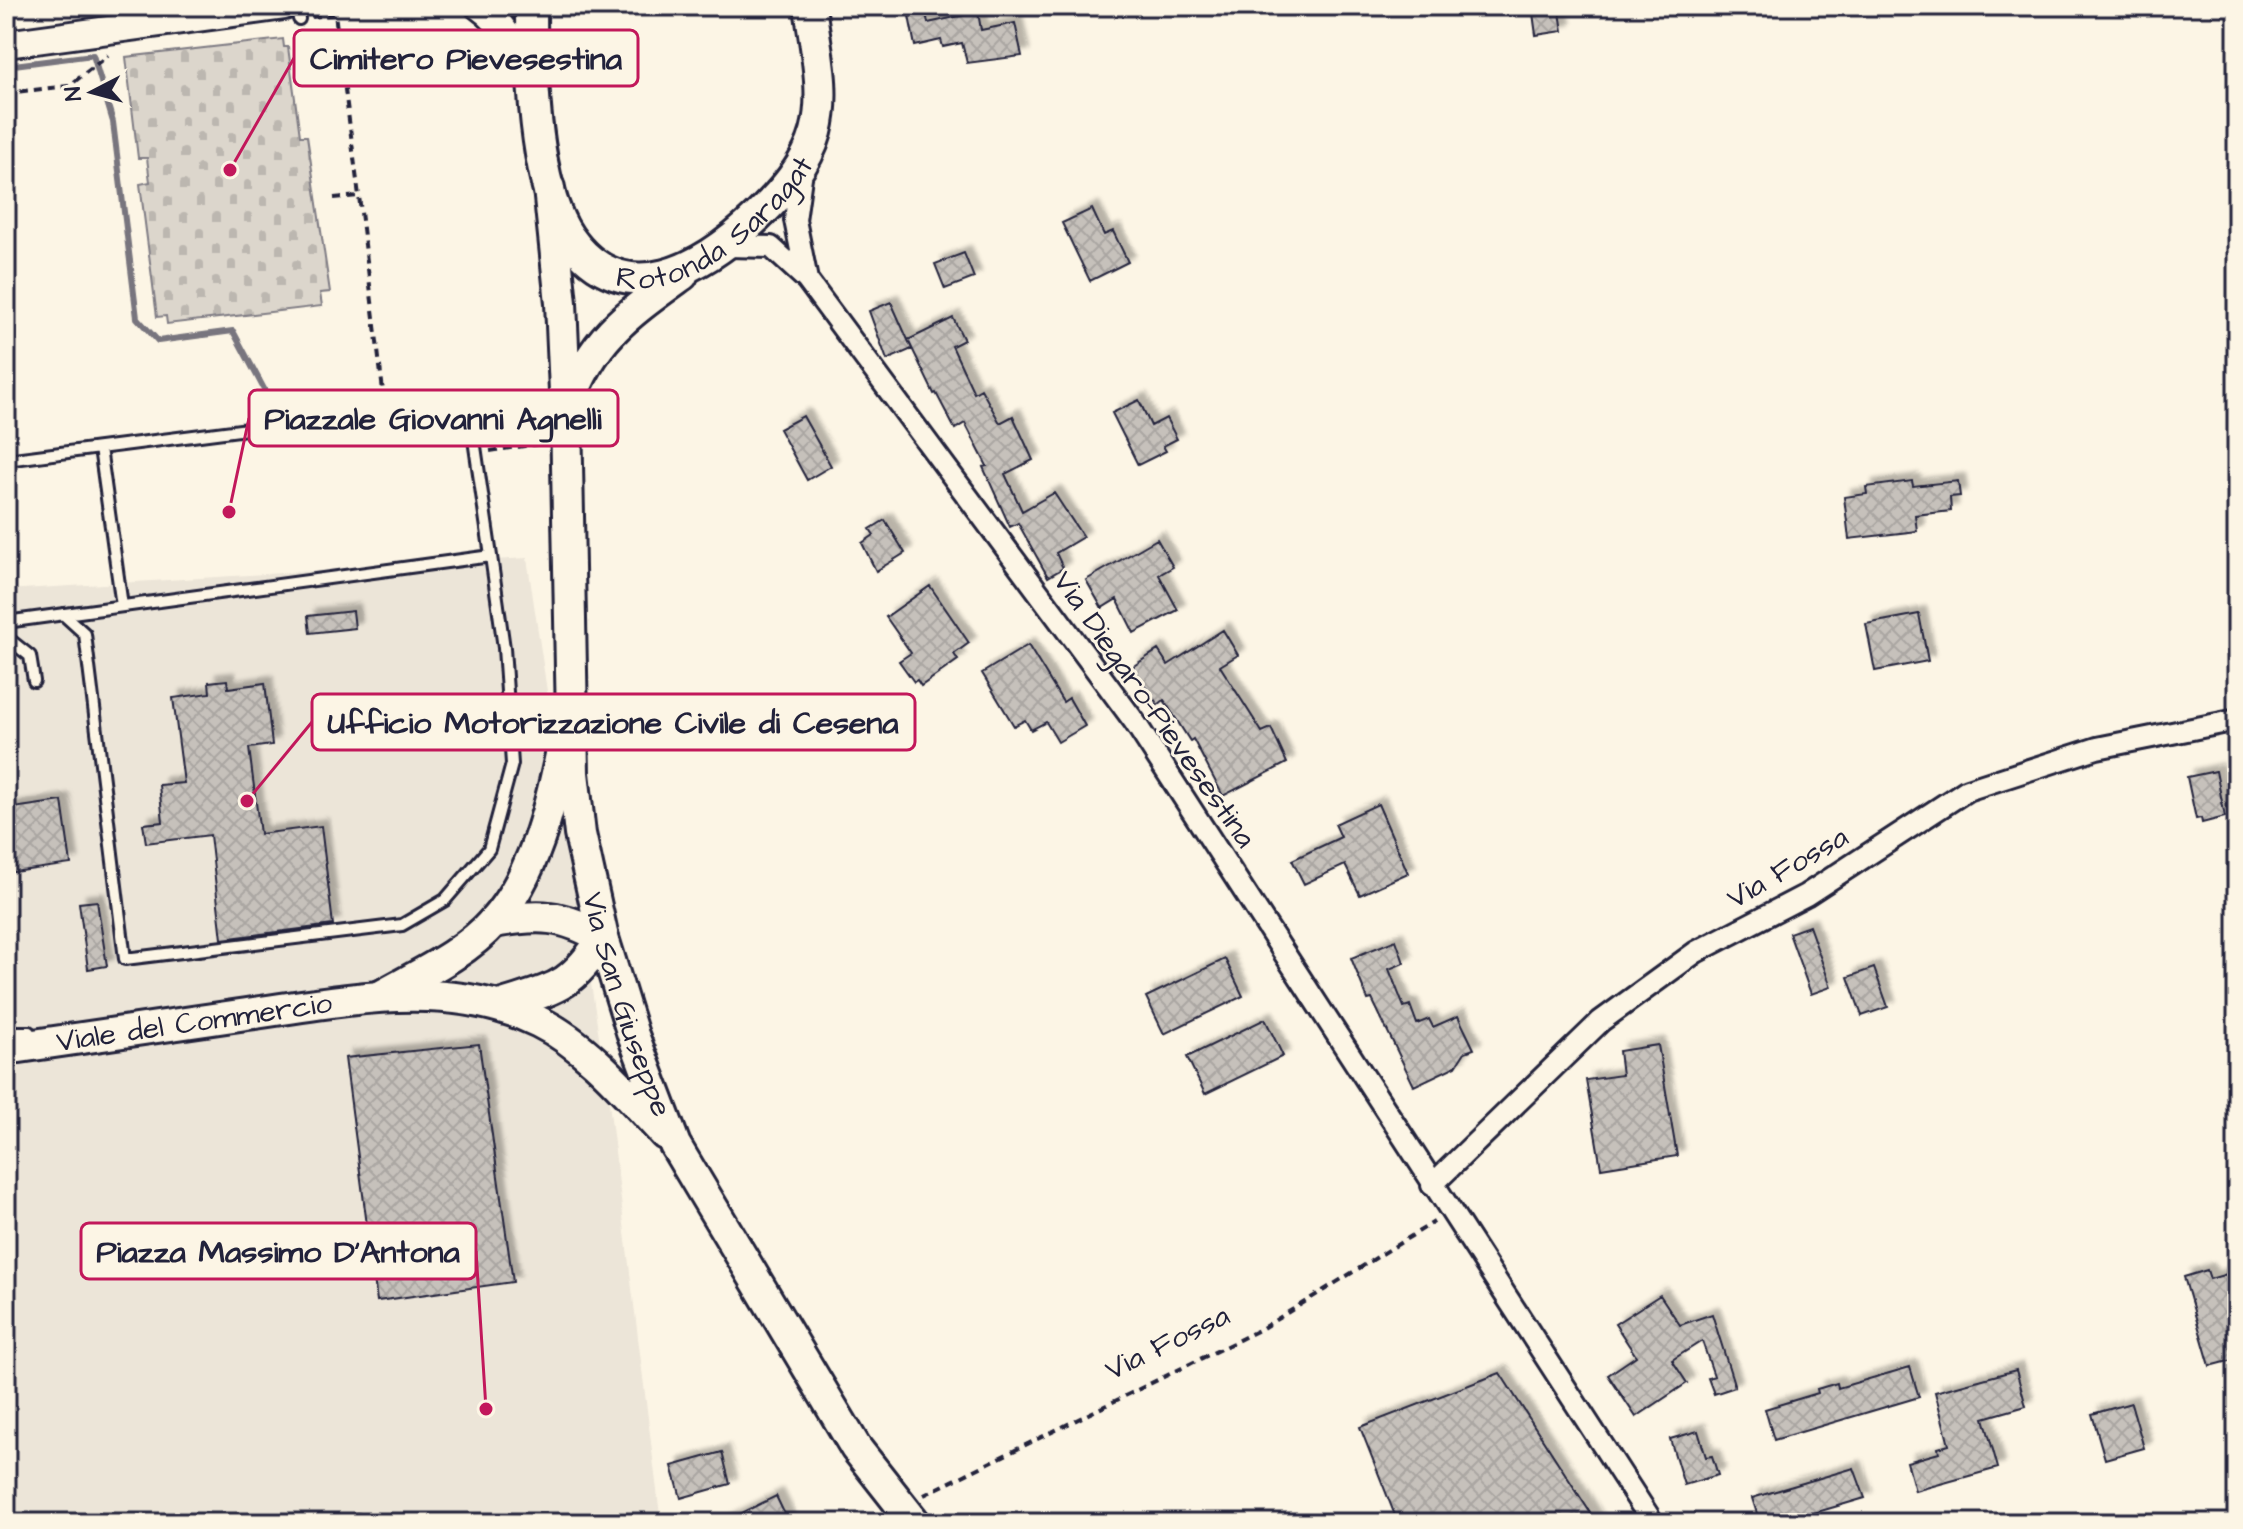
<svg xmlns="http://www.w3.org/2000/svg" width="2243" height="1529" font-family="'Architects Daughter',sans-serif">
<defs>
<pattern id="cemetery-stones" width="16" height="16" patternUnits="userSpaceOnUse" patternTransform="scale(2)"><rect width="16" height="16" fill="#dcd6cc"/><path d="M2 7V4a2 2 0 0 1 4 0v3zM10 15v-3a2 2 0 0 1 4 0v3z" fill="#bcb7b0"/></pattern>
<pattern id="building-cross-hatch" width="8" height="8" patternUnits="userSpaceOnUse" patternTransform="scale(2)"><rect width="8" height="8" fill="#c6c1bb"/><path d="M0 0l8 8M0 8l8-8" fill="none" stroke="#aaa6a2"/></pattern>
<filter id="shadow"><feDropShadow dx="7" dy="-7" stdDeviation="2" flood-color="#0004"/></filter>
</defs>
<rect width="100%" height="100%" fill="#fcf5e5"/>
<filter id="ink" filterUnits="userSpaceOnUse"><feTurbulence type="fractalNoise" baseFrequency=".0125" numOctaves="2"/><feDisplacementMap in="SourceGraphic" scale="16" xChannelSelector="R" yChannelSelector="G"/><feConvolveMatrix kernelMatrix="1 2 1 2 8 2 1 2 1" color-interpolation-filters="sRGB"/></filter>
<g filter="url(#ink)">
<path fill="#ece5d8" d="M527 558 609 1103 661 1523H6V590Z"/>
<path fill="url(#cemetery-stones)" stroke="#7f7c84" stroke-width="2" d="M283 39 284 47H288L300 136H307L330 292 320 293 322 306 167 324 166 316 157 317 140 184 150 182 147 158H138L126 57Z"/>
<g fill="none" stroke-linecap="round" stroke-linejoin="round">
<path stroke="#78757e" stroke-width="6" d="M6 66 93 55 113 122 137 318 158 341 233 331 272 404"/>
</g>
<path fill="url(#building-cross-hatch)" stroke="#22223b" stroke-width="2" filter="url(#shadow)" d="M1532 6H1559L1563 31 1536 35Z
M978 12 981 30 1015 23 1022 56 967 63 962 43 943 47 941 40 915 46 909 16 926 13 928 23Z
M1092 209 1104 235 1113 231 1128 262 1090 281 1062 223Z
M964 253 974 278 945 289 935 264Z
M891 302 912 349 887 360 869 311Z
M953 318 964 340 952 346 974 393 981 389 1000 423 1013 416 1033 460 1005 474 1022 511 1054 493 1083 537 1056 553 1063 568 1048 577 1018 523 1010 527 983 467 987 466 965 423 955 429 936 393 934 394 908 340Z
M1139 400 1151 426 1166 418 1177 439 1163 446 1166 451 1138 465 1112 413Z
M803 416 831 466 807 480 779 429Z
M1912 481 1913 486 1958 481 1960 496 1950 497 1951 511 1915 515 1917 531 1849 539 1844 497 1867 494 1866 487Z
M885 520 905 553 876 571 862 543 874 535 870 529Z
M1157 539 1173 567 1159 575 1178 610 1134 633 1117 599 1102 608 1086 580Z
M930 586 969 643 954 654 958 660 921 686 917 680 914 682 899 661 911 653 886 617Z
M353 611 355 628 310 633 308 616Z
M1919 614 1928 661 1875 671 1866 624Z
M1223 630 1238 655 1220 666 1262 732 1271 728 1287 763 1223 796 1193 739 1190 741 1164 700 1158 705 1132 667 1158 650 1168 665Z
M1028 645 1063 702 1069 698 1085 726 1058 742 1046 722 1031 730 1025 720 1014 726 982 673Z
M227 680 228 688 265 683 272 745 249 748 260 834 321 826 333 925 222 939 210 835 146 843 143 824 163 822 159 785 184 783 173 698 210 693 209 682Z
M2216 771 2225 817 2202 823 2201 818 2196 819 2187 777Z
M62 801 71 864 6 873V809Z
M1378 804 1408 873 1360 895 1345 865 1304 884 1292 860 1341 837 1335 824Z
M97 901 107 966 88 969 79 903Z
M1809 926 1831 987 1811 994 1789 933Z
M1396 940 1404 963 1389 969 1404 1007 1410 1005 1417 1024 1429 1019 1433 1027 1458 1016 1474 1049 1465 1052 1456 1066 1414 1086 1372 999 1368 1000 1351 958Z
M1225 959 1243 996 1164 1034 1146 997Z
M1874 968 1888 1007 1862 1016 1848 977Z
M1265 1019 1283 1056 1205 1094 1187 1057Z
M479 1044 513 1282 377 1301 345 1058Z
M1658 1045 1677 1156 1601 1168 1586 1080 1622 1075 1619 1051Z
M2207 1270 2210 1279 2237 1271V1359L2210 1366 2184 1277Z
M1660 1295 1680 1325 1712 1314 1735 1387 1714 1394 1708 1378 1714 1376 1702 1341 1672 1360 1687 1383 1636 1417 1608 1375 1636 1356 1615 1324Z
M1910 1367 1919 1397 1774 1440 1765 1409 1818 1393 1817 1389 1837 1383 1838 1388Z
M2016 1370 2026 1406 1984 1418 1998 1468 1915 1491 1907 1462 1939 1453 1938 1448 1949 1445 1935 1392Z
M1500 1373 1597 1523H1398L1360 1427Z
M2131 1403 2144 1448 2105 1459 2092 1414Z
M1698 1431 1706 1457 1712 1456 1718 1475 1684 1485 1670 1439Z
M722 1452 730 1484 681 1498 672 1466Z
M1854 1468 1865 1498 1780 1523H1760L1752 1498Z
M776 1496 789 1523H722Z"/>
<g fill="none" stroke-linecap="round" stroke-linejoin="round">
<g stroke="#22223b" stroke-width="16">
<path id="service" d="M297 6 299 19
M100 448 122 606
M6 460 442 404 471 419 491 556 6 622
M63 614 85 634 125 959 402 925 445 900 489 849 512 764 504 648 491 556
M6 637 30 656 34 681
M6 1032H29
M357 1520V1523"/>
</g>
<g stroke="#22223b" stroke-width="26">
<path id="minor" d="M802 170 795 220 807 280
M728 246 771 247 807 280 1134 721 1653 1523
M1432 1185 1601 1021 1696 952 1806 895 1967 790 2097 748 2237 720"/>
</g>
<g stroke="#22223b" stroke-width="32">
<path id="tertiary" d="M479 6C506 25 518 53 532 83
M6 44 284 6"/>
</g>
<g stroke="#22223b" stroke-width="36">
<g id="secondary">
<path id="s1" d="M531 6C531 66 534 187 569 237 624 316 705 267 758 216 782 193 807 165 816 132 827 92 815 46 810 6"/>
<path id="s2" d="M549 188 561 303 566 413 573 773 580 834 603 938 633 1035 675 1145 856 1448 915 1523"/>
<path d="M569 404C592 338 628 314 682 275"/>
<path d="M493 922C539 914 562 914 603 938"/>
<path d="M381 996C418 975 465 954 494 921 534 875 550 809 562 750"/>
<path d="M500 1006C555 988 570 989 603 938"/>
<path id="s3" d="M6 1049C84 1037 162 1026 240 1015 337 1002 447 976 539 1022 588 1046 628 1095 665 1134"/>
</g>
</g>
<path stroke="#22223b" stroke-width="4" stroke-dasharray="8 6" stroke-linecap="butt" d="M312 17 335 14 359 196
M6 93 69 86 108 55
M334 198 359 196 384 399
M490 451 545 443
M924 1495 1261 1329 1434 1222"/>
<use href="#service" stroke="#fcf5e5" stroke-width="10"/>
<use href="#minor" stroke="#fcf5e5" stroke-width="20"/>
<use href="#tertiary" stroke="#fcf5e5" stroke-width="26"/>
<use href="#secondary" stroke="#fcf5e5" stroke-width="30"/>
</g>
</g>
<g text-anchor="middle" stroke-width="6" stroke-linejoin="round" paint-order="stroke">
<g font-size="30" fill="#22223b" stroke="#fcf5e5">
<text dy="10" stroke="none"><textPath href="#s1" startOffset="416">Rotonda Saragat</textPath></text>
<text transform="translate(1155 709) rotate(55)" y="10">Via Diegaro-Pievesestina</text>
<text transform="translate(1787 867) rotate(-30)" y="10">Via Fossa</text>
<text dy="10" stroke="none"><textPath href="#s2" startOffset="824">Via San Giuseppe</textPath></text>
<text dy="10" stroke="none"><textPath href="#s3" startOffset="190">Viale del Commercio</textPath></text>
<text transform="translate(1167 1342) rotate(-26)" y="10">Via Fossa</text>
</g>
</g>
<path fill="none" stroke="#c2185b" stroke-width="3" d="M230 170L294 58M229 512L249 418M247 801L312 722M486 1409L476 1251"/>
<g fill="#c2185b" stroke="#fcf5e5" stroke-width="3">
<circle cx="230" cy="170" r="8"/>
<circle cx="229" cy="512" r="8"/>
<circle cx="247" cy="801" r="8"/>
<circle cx="486" cy="1409" r="8"/>
</g>
<g fill="#fcf5e5" stroke="#c2185b" stroke-width="3">
<rect x="294" y="30" width="344" height="56" rx="8"/>
<rect x="249" y="390" width="369" height="56" rx="8"/>
<rect x="312" y="694" width="603" height="56" rx="8"/>
<rect x="81" y="1223" width="395" height="56" rx="8"/>
</g>
<g font-size="32" text-anchor="middle" font-weight="bold" fill="#22223b">
<text x="466" y="69">Cimitero Pievesestina</text>
<text x="433" y="429">Piazzale Giovanni Agnelli</text>
<text x="613" y="733">Ufficio Motorizzazione Civile di Cesena</text>
<text x="278" y="1262">Piazza Massimo D'Antona</text>
</g>
<rect width="2243" height="1529" fill="none" stroke="#fcf5e5" stroke-width="32"/>
<rect x="16" y="16" width="2211" height="1497" fill="none" stroke="#22223b" stroke-width="3" filter="url(#ink)"/>
<g transform="translate(92 92) rotate(264)" stroke="#fcf5e5" stroke-width="6" paint-order="stroke">
<path d="M0-6L14 30L0 20L-14 30Z" fill="#22223b"/>
<text y="-12" font-size="22" font-weight="bold" text-anchor="middle" fill="#22223b">N</text>
</g>
</svg>
